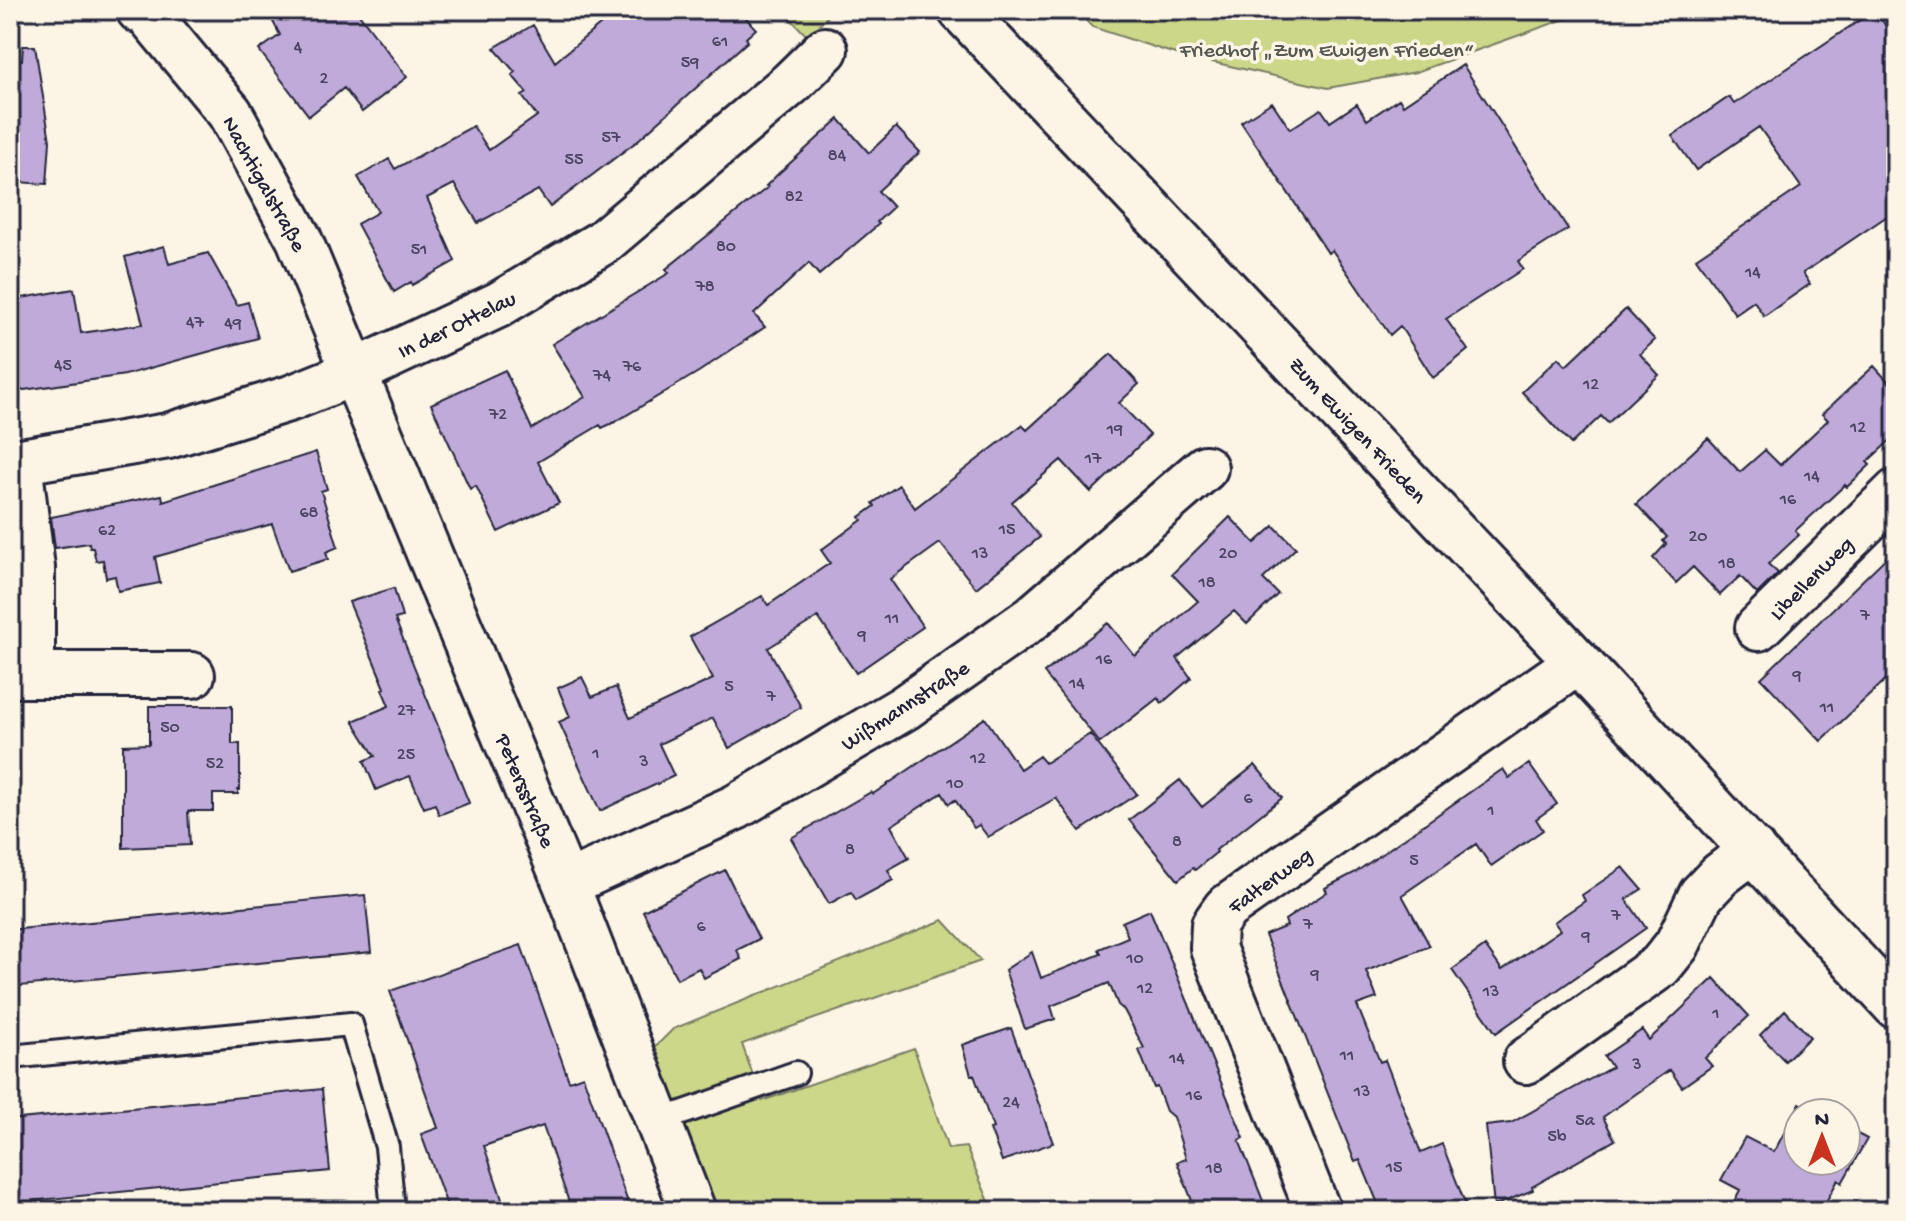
<svg xmlns="http://www.w3.org/2000/svg" width="1906" height="1221" font-family="'Gochi Hand',sans-serif">
<rect width="100%" height="100%" fill="#fcf5e5"/>
<filter id="ink" filterUnits="userSpaceOnUse"><feTurbulence type="fractalNoise" baseFrequency=".0125" numOctaves="2"/><feDisplacementMap in="SourceGraphic" scale="16" xChannelSelector="R" yChannelSelector="G"/><feConvolveMatrix kernelMatrix="1 2 1 2 8 2 1 2 1" color-interpolation-filters="sRGB"/></filter>
<g filter="url(#ink)">
<path fill="#ccd78a" stroke="#777c62" stroke-width="2" d="M782 10H834L808 37Z
M1076 10H1590L1416 72 1328 88 1172 53 1092 27Z
M943 920 981 961 742 1044 762 1101 914 1048 948 1149 966 1147 993 1211H714L652 1050 673 1029Z"/>
<path fill="#c0aad9" stroke="#22223b" stroke-width="2" d="M267 10H356L407 77 362 112 344 88 309 116 259 50 280 35Z
M618 10H739L756 29 746 38 748 41 636 142 550 207 538 190 478 223 454 184 427 198 455 261 412 285 411 282 394 292 357 224 378 212 358 177 389 159 395 169 473 126 489 150 537 116 522 96 527 93 512 75 515 72 494 48 533 25 555 62Z
M1875 10 1896 41V210L1803 273 1810 284 1764 316 1754 301 1735 314 1696 258 1801 187 1759 127 1696 170 1672 136 1729 97 1734 104Z
M23 46H35L50 141 47 184 17 182 20 131 17 130 19 110 10 109V59L22 60Z
M1463 65 1568 229 1518 261 1523 269 1446 319 1468 350 1433 378 1400 326 1390 335 1332 250 1328 253 1241 122 1272 102 1290 129 1321 109 1330 122 1357 104 1367 120 1399 99 1403 105Z
M839 119 869 153 896 127 920 152 878 191 893 207 877 222 879 224 819 275 809 263 754 314 765 327 700 371 615 422 602 428 600 425 538 462 559 503 498 532 476 486 470 489 431 404 505 370 532 429 585 397 552 344 669 273 666 269 768 187 766 186 778 174Z
M164 246 169 264 208 253 237 305 248 302 258 338 125 375 10 392V300L74 289 81 333 143 324 125 257Z
M1626 309 1655 340 1640 354 1659 375 1608 423 1601 416 1571 444 1522 392 1558 358 1566 366Z
M1111 354 1139 384 1119 403 1150 435 1091 492 1061 460 1012 502 1040 537 976 588 940 543 890 579 923 627 856 673 818 617 768 648 801 707 729 748 713 718 659 744 674 776 600 811 559 722 570 717 558 688 582 677 592 697 616 687 630 718 713 679 690 637 762 596 768 605 830 563 821 550 862 520 860 517 875 506 873 503 899 485 915 508 1022 425 1027 430Z
M1874 366 1896 390V435L1867 462 1870 465 1847 487 1845 485 1795 531 1799 535 1768 564 1778 573 1757 594 1740 576 1720 595 1693 567 1676 583 1653 558 1666 544 1663 541 1667 537 1636 504 1708 438 1740 472 1765 450 1780 465 1828 420 1822 414Z
M316 452 327 489 321 491 338 547 326 552 328 559 289 571 272 524 155 557 160 583 118 591 115 576 106 578 103 560 96 561 93 548H90L89 543 55 548 51 517 162 495 163 501Z
M1230 517 1255 543 1274 526 1296 548 1263 579 1278 594 1247 624 1234 611 1177 658 1191 678 1162 703 1158 698 1100 743 1044 673 1108 623 1135 656 1198 601 1172 574Z
M1896 548V670L1821 741 1761 678Z
M394 588 402 617 395 619 469 803 439 815 435 804 424 808 410 776 376 790 364 761 375 756 353 721 389 706 382 689 385 688 349 602Z
M149 706H232V744H240V790H238V794H213V811H188L190 845 123 848V745L149 744Z
M985 718 1020 769 1039 756 1045 763 1090 734 1137 794 1080 831 1056 798 988 837 979 825 974 828 955 800 949 804 942 793 891 826 909 858 888 870 893 880 856 900 851 892 829 904 791 838 871 792 873 794Z
M1529 764 1557 804 1536 819 1543 830 1491 866 1476 844 1402 895 1430 946 1366 971 1377 998 1357 1005 1380 1062 1385 1060 1421 1153 1442 1144 1468 1211H1381L1360 1160 1355 1162 1265 935 1287 926 1285 920 1327 892 1325 888 1356 872 1503 769 1509 778Z
M1255 765 1282 798 1216 850 1217 852 1195 870 1193 868 1178 880 1129 820 1180 780 1202 807Z
M1623 867 1642 889 1626 899 1646 928 1496 1033 1452 970 1485 946 1502 970 1560 930 1554 922 1585 901 1582 895Z
M725 870 759 939 737 950 741 959 704 978 699 968 677 979 643 911Z
M365 895 371 952 10 987V930Z
M1150 910 1244 1138 1239 1140 1267 1211H1196L1177 1162 1186 1159 1173 1117 1166 1111 1157 1087 1154 1088 1139 1050 1144 1048 1124 1010 1118 1005 1109 983 1051 1006 1055 1019 1025 1029 1005 970 1032 952 1041 978 1101 954 1099 949 1128 937 1122 922Z
M521 945 569 1081 583 1076 631 1211H572L543 1126 484 1146 506 1211H449L421 1134 438 1128 390 991Z
M1714 978 1749 1016 1705 1058 1712 1066 1682 1087 1670 1070 1603 1117 1615 1140 1532 1187 1533 1190 1494 1206 1486 1126 1511 1123 1612 1067 1604 1056 1642 1030 1649 1040Z
M1785 1010 1810 1037 1785 1061 1760 1035Z
M1011 1028 1053 1143 1002 1161 990 1129 993 1128 974 1075H971L962 1045Z
M322 1089 330 1171 10 1203V1120Z
M1800 1103 1818 1113H1798V1161H1846V1128L1867 1139 1842 1183 1838 1180 1821 1211H1729L1740 1190 1721 1180 1745 1137 1774 1152Z"/>
<g fill="none" stroke-linecap="round" stroke-linejoin="round">
<g stroke="#22223b" stroke-width="28">
<path id="lane" d="M10 1057 351 1024 387 1147 393 1211
M659 1121 796 1073"/>
</g>
<g stroke="#22223b" stroke-width="50">
<path id="street" d="M139 10 147 13 230 113 299 239 566 884 693 1211
M961 10 1578 662 1896 1006
M19 462 32 568V675
M10 463 168 436 291 398 353 373 498 305 603 242 791 83 825 50
M1758 628 1896 492
M10 675H192
M566 884 736 807 904 708 1032 618 1205 468
M1526 1061 1660 966 1677 945 1701 895 1720 875 1753 850
M1318 1211 1213 948 1214 925 1226 908 1578 662"/>
</g>
<use href="#lane" stroke="#fcf5e5" stroke-width="22"/>
<use href="#street" stroke="#fcf5e5" stroke-width="44"/>
</g>
</g>
<g text-anchor="middle" stroke-width="7" stroke-linejoin="round" paint-order="stroke">
<g font-size="18" fill="#4a4462">
<text x="720" y="46">61</text>
<text x="298" y="52">4</text>
<text x="690" y="67">59</text>
<text x="324" y="83">2</text>
<text x="611" y="142">57</text>
<text x="837" y="160">84</text>
<text x="574" y="164">55</text>
<text x="794" y="201">82</text>
<text x="726" y="251">80</text>
<text x="419" y="254">51</text>
<text x="1753" y="277">14</text>
<text x="705" y="291">78</text>
<text x="195" y="327">47</text>
<text x="233" y="328">49</text>
<text x="63" y="370">45</text>
<text x="632" y="371">76</text>
<text x="602" y="380">74</text>
<text x="1591" y="389">12</text>
<text x="498" y="419">72</text>
<text x="1858" y="432">12</text>
<text x="1115" y="434">19</text>
<text x="1093" y="463">17</text>
<text x="1812" y="481">14</text>
<text x="1788" y="504">16</text>
<text x="309" y="517">68</text>
<text x="1007" y="534">15</text>
<text x="107" y="535">62</text>
<text x="1698" y="541">20</text>
<text x="980" y="558">13</text>
<text x="1228" y="558">20</text>
<text x="1727" y="568">18</text>
<text x="1207" y="587">18</text>
<text x="1865" y="620">7</text>
<text x="892" y="623">11</text>
<text x="862" y="640">9</text>
<text x="1104" y="664">16</text>
<text x="1797" y="680">9</text>
<text x="1077" y="688">14</text>
<text x="729" y="691">5</text>
<text x="771" y="701">7</text>
<text x="1827" y="712">11</text>
<text x="406" y="715">27</text>
<text x="170" y="732">50</text>
<text x="596" y="758">1</text>
<text x="406" y="759">25</text>
<text x="978" y="763">12</text>
<text x="644" y="766">3</text>
<text x="215" y="768">52</text>
<text x="955" y="788">10</text>
<text x="1248" y="803">6</text>
<text x="1491" y="815">1</text>
<text x="1177" y="846">8</text>
<text x="850" y="854">8</text>
<text x="1414" y="865">5</text>
<text x="1616" y="920">7</text>
<text x="1308" y="929">7</text>
<text x="701" y="931">6</text>
<text x="1586" y="941">9</text>
<text x="1135" y="963">10</text>
<text x="1315" y="979">9</text>
<text x="1145" y="993">12</text>
<text x="1491" y="996">13</text>
<text x="1716" y="1018">1</text>
<text x="1347" y="1060">11</text>
<text x="1177" y="1063">14</text>
<text x="1637" y="1069">3</text>
<text x="1362" y="1096">13</text>
<text x="1194" y="1100">16</text>
<text x="1011" y="1107">24</text>
<text x="1585" y="1125">5a</text>
<text x="1557" y="1141">5b</text>
<text x="1394" y="1172">15</text>
<text x="1214" y="1173">18</text>
</g>
<g font-size="22" fill="#555853" stroke="#fcf5e5">
<text x="1327" y="56">Friedhof „Zum Ewigen Frieden“</text>
</g>
<g font-size="22" fill="#22223b" stroke="#fcf5e5">
<text transform="translate(266 183) rotate(61)" y="8">Nachtigalstraße</text>
<text transform="translate(456 323) rotate(-26)" y="8">In der Ottelau</text>
<text transform="translate(1359 429) rotate(47)" y="8">Zum Ewigen Frieden</text>
<text transform="translate(1810 577) rotate(-45)" y="8">Libellenweg</text>
<text transform="translate(904 704) rotate(-33)" y="8">Wißmannstraße</text>
<text transform="translate(527 790) rotate(67)" y="8">Petersstraße</text>
<text transform="translate(1269 879) rotate(-36)" y="8">Falterweg</text>
</g>
</g>
<rect width="1906" height="1221" fill="none" stroke="#fcf5e5" stroke-width="40"/>
<rect x="20" y="20" width="1866" height="1181" fill="none" stroke="#22223b" stroke-width="3" filter="url(#ink)"/>
<g transform="translate(1822 1137)"><circle r="38" fill="#fcf5e5" stroke="#a5a1a1" stroke-width="2"/>
<path d="M0-6L14 30L0 20L-14 30Z" fill="#c8321e"/>
<text y="-12" font-size="22" font-weight="bold" text-anchor="middle" fill="#22223b">N</text>
</g>
</svg>
